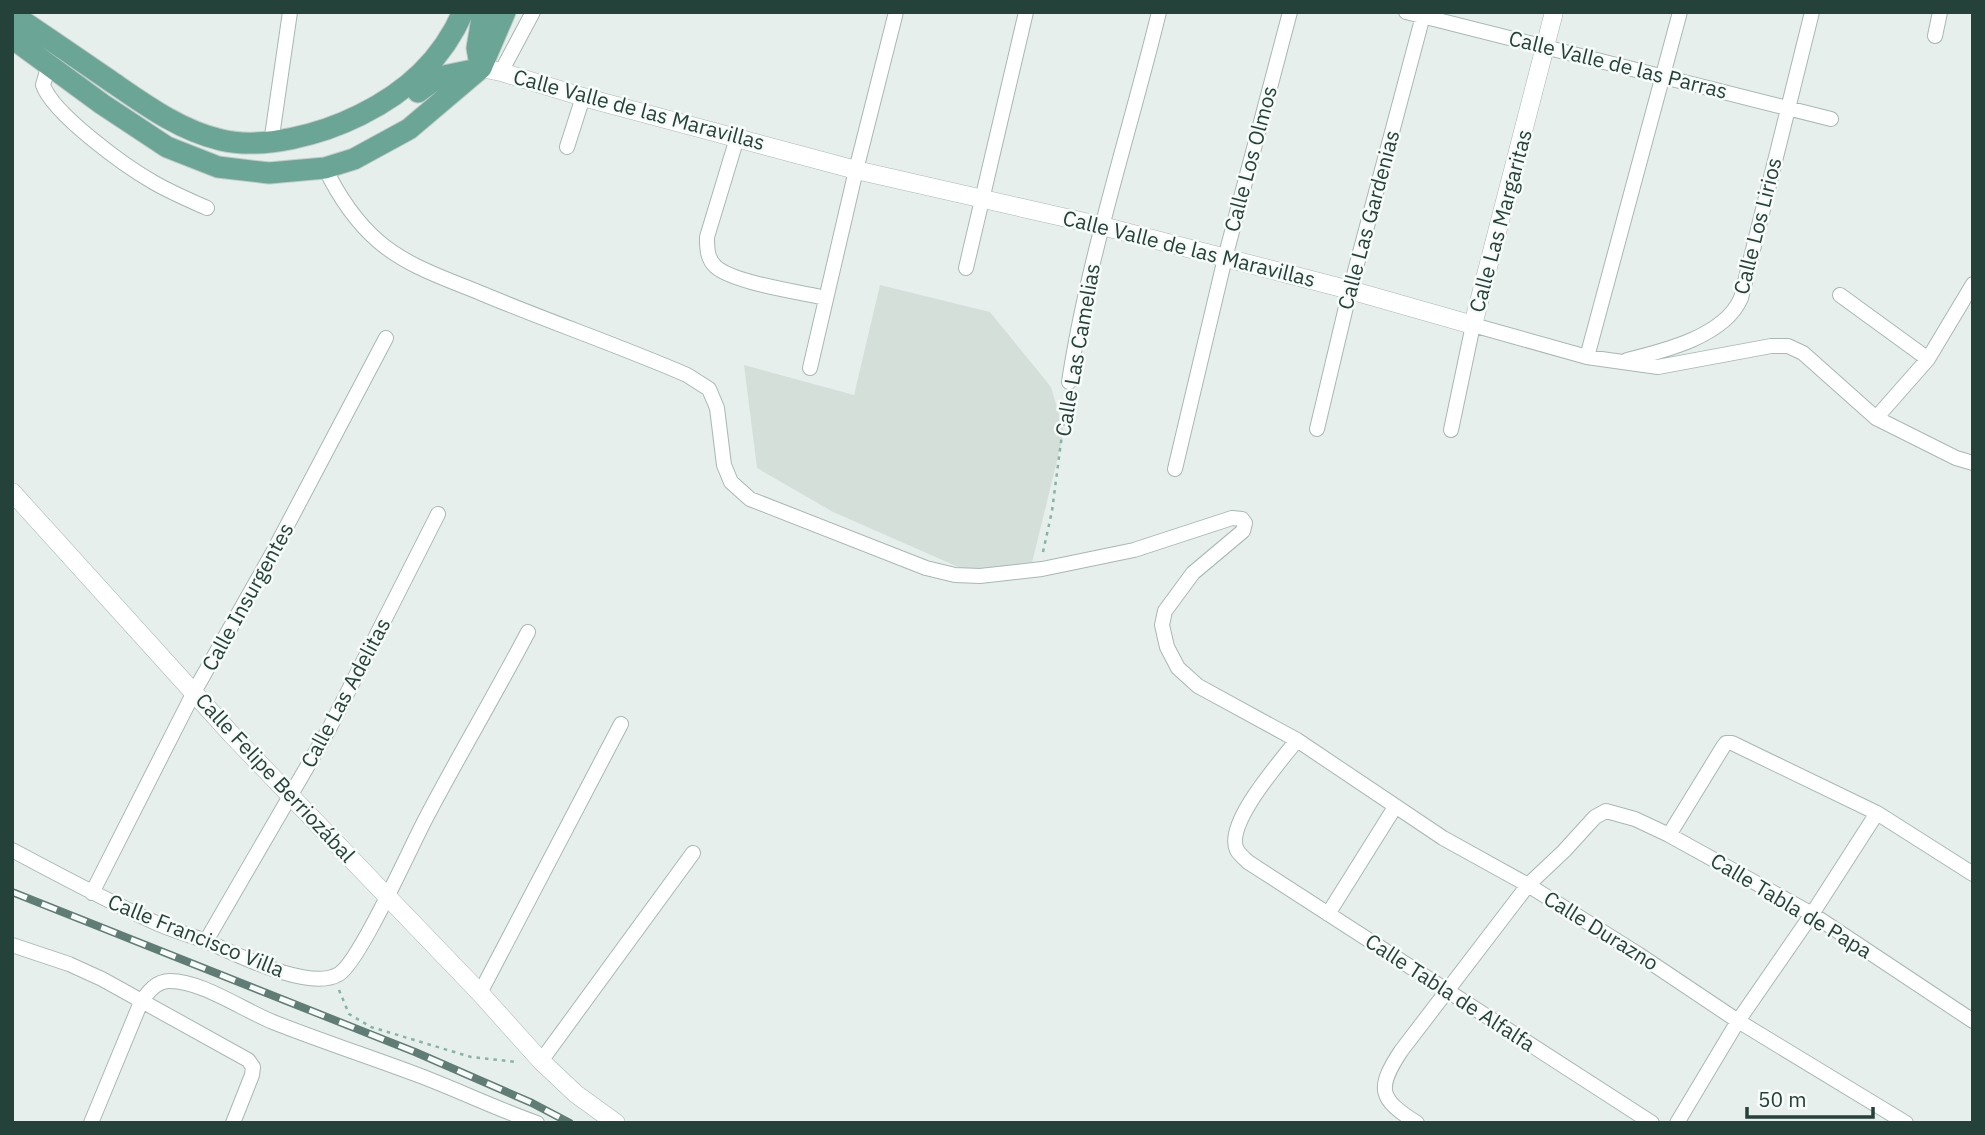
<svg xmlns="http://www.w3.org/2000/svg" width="1985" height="1135" font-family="'IBM Plex Sans',sans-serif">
<rect width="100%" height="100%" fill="#e6efeb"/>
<path fill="#d4dfda" d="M880 285 990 312 1051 387 1064 432 1032 563 972 573 833 512 757 468 744 365 854 395Z"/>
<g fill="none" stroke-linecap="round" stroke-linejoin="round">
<g stroke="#a8b8b2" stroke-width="16">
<path id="minor" d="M1406 12 1831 119
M1935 36 1940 12
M49 64 43 85C53 114 125 166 153 182 170 192 189 200 207 208
M501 72 533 12
M737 138 707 237C707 248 707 259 716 267 735 283 799 292 826 298
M271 143 290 12
M567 147 583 97
M325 168C338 195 354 220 378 241 408 267 447 279 483 294 550 322 620 346 687 375L709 389 717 408 724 465 731 482 750 499 926 568 955 575 980 576 1042 569 1134 550 1232 518 1242 519 1245 523 1243 531 1193 573 1165 611 1162 625 1167 647 1178 668 1198 686 1297 740 1443 838 1528 885 1638 954 1738 1021 1906 1123
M966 268 1026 12
M1840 295 1928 359
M1587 357 1680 12
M1627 360C1664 351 1725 336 1741 298L1812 12
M810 368 856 170 896 12
M1069 382C1088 257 1129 135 1159 12
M1876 418 1928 359 1973 284
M1317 429 1350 290 1424 12
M1451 430 1473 325 1587 357 1658 367 1771 346H1788L1803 353 1876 418 1956 458 1973 463
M1175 469 1225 258 1290 12
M1297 740C1281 761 1224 824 1237 850 1239 854 1245 859 1248 862L1652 1123
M1669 835 1723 747 1726 743H1732L1877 813 1973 874
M12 850C59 875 105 900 154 922 171 930 190 935 208 942 236 954 310 992 339 974 360 961 411 846 426 818 459 755 495 695 528 632
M92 893 194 692 272 554 386 338
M1328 914 1395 807
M206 941 329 729 438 514
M12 945 69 964 102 979 248 1060 253 1067 252 1075 233 1123
M480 993 621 724
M541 1061 693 853
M91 1123 141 1002C148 992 156 981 170 981 202 981 243 1010 273 1022 321 1041 370 1057 418 1075 458 1090 497 1109 537 1123
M1417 1123C1379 1099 1376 1089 1401 1051L1528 885 1564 851 1595 817 1606 811 1635 819 1669 835 1812 914 1973 1021
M1677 1123 1738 1021 1812 914 1877 813"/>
</g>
<g stroke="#a8b8b2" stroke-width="19">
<path id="tertiary" d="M481 68 501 72 583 97 856 170 1102 226 1350 290 1473 325 1554 12
M12 492 232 735 480 993 541 1061 576 1094 616 1123"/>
</g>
<g stroke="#c2cac8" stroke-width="23">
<path id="primary" d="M12 14C45 36 77 58 109 80 144 104 179 130 221 140 264 150 322 134 360 115 407 92 442 60 463 12
M12 38 102 104 167 147 218 167 269 173 325 168 354 159 409 129 481 68 505 12
M480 65 477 48 483 12
M418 92 439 77 478 69"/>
</g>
<path stroke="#86b3a5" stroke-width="2.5" stroke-dasharray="3.5 5" stroke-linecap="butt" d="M1043 552 1052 511 1067 396
M339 990 349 1014 371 1027 471 1057 517 1062"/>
<use href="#minor" stroke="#fff" stroke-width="14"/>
<use href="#tertiary" stroke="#fff" stroke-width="18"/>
<use href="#primary" stroke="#6aa596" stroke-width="21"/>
<g stroke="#5f7d75" stroke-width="8">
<path id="rail" d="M12 892 415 1052 532 1103 570 1123"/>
</g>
<use href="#rail" stroke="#f7fbf9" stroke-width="5" stroke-dasharray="16" stroke-linecap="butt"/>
</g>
<g text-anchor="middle" stroke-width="5" stroke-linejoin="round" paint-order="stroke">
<g font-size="21" fill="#24423a" stroke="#f7fbf9">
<text transform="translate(1618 65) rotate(14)" y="7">Calle Valle de las Parras</text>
<text transform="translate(639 110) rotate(15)" y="7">Calle Valle de las Maravillas</text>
<text transform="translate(1251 159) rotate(-75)" y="7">Calle Los Olmos</text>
<text transform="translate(1369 220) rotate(-75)" y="7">Calle Las Gardenias</text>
<text transform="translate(1501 221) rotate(-75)" y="7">Calle Las Margaritas</text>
<text transform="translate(1758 226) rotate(-76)" y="7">Calle Los Lirios</text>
<text transform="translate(1189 249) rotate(14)" y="7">Calle Valle de las Maravillas</text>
<text transform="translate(1078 350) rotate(-80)" y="7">Calle Las Camelias</text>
<text transform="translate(248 597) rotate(-61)" y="7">Calle Insurgentes</text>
<text transform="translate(346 693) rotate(-62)" y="7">Calle Las Adelitas</text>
<text transform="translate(275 778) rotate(47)" y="7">Calle Felipe Berriozábal</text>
<text transform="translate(1791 906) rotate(31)" y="7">Calle Tabla de Papa</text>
<text transform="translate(1601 931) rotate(32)" y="7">Calle Durazno</text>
<text transform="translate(196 936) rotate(22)" y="7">Calle Francisco Villa</text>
<text transform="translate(1450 993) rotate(33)" y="7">Calle Tabla de Alfalfa</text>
</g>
</g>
<rect width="1985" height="1135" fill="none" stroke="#24423a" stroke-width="28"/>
<path d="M1747 1107v10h126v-10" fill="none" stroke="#24423a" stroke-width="3.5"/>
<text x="1758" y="1107" font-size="21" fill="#24423a" stroke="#f7fbf9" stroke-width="5" paint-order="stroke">50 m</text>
</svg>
